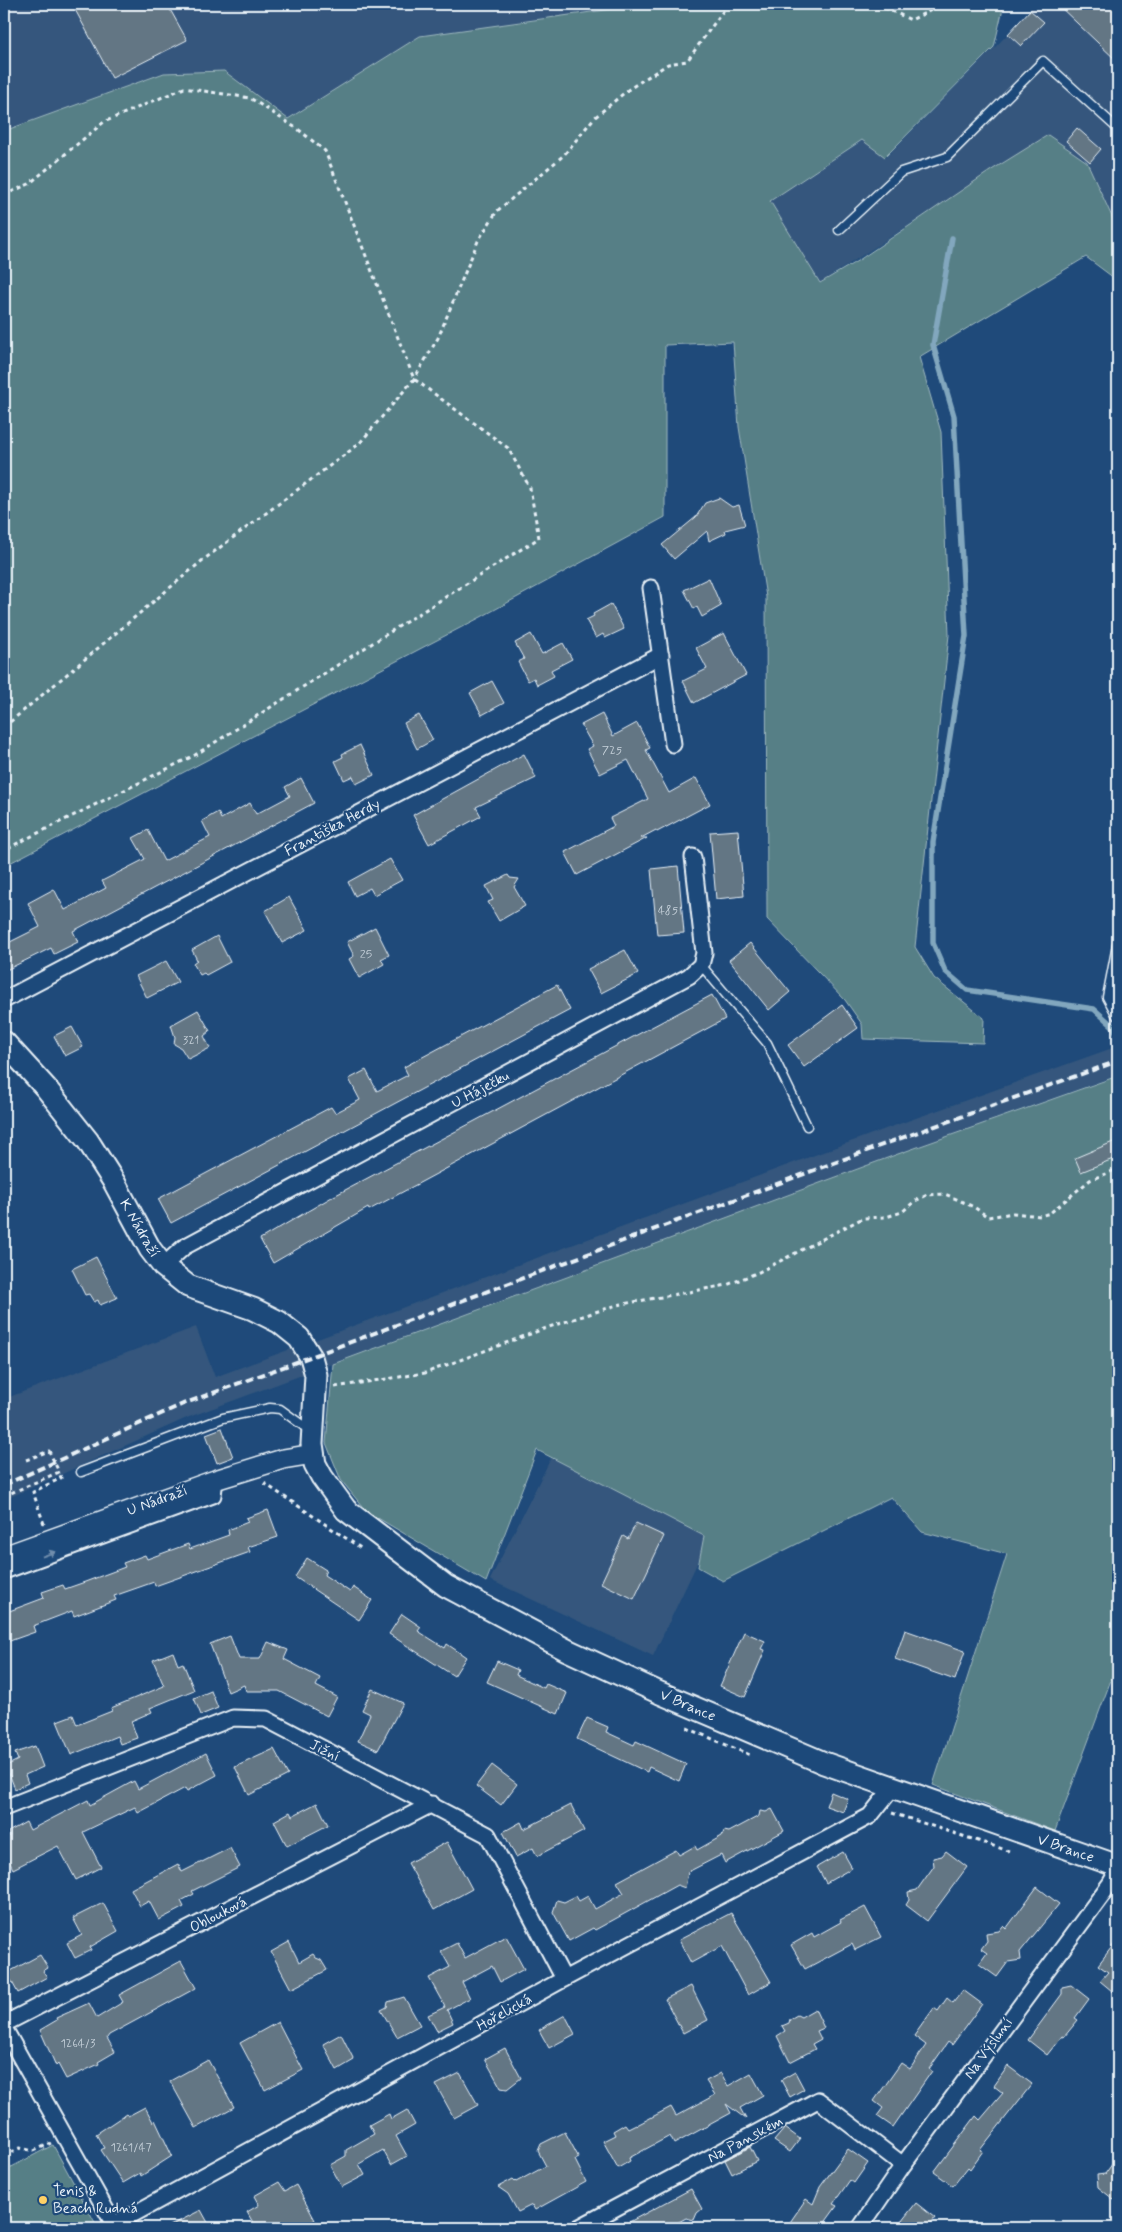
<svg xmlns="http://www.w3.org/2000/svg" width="1122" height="2232" font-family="Mynerve,sans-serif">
<rect width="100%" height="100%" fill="#1f4a7a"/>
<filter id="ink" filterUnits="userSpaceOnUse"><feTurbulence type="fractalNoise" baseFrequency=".02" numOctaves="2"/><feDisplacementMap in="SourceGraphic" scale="10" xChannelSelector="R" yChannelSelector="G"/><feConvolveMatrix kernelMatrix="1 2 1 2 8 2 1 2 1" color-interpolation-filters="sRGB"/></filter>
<g filter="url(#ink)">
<path fill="#34577d" d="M4 4H633L634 6 420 36 288 119 224 71 164 73 4 131Z
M1032 4H1118V230L1087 162 1048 135 820 283 769 201 863 140 886 157 1008 34 1030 10Z
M1118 1046V1075L898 1154 189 1417 4 1500V1399L196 1327 215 1377 888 1128Z
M551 1458 713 1530 653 1656 490 1580Z"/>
<path fill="#567f86" stroke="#9fb8bf" d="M633 4H1004L994 47 885 157 862 140 770 201 820 283 859 260 990 171 1048 135 1087 162 1118 230V281L1086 257 919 357 941 432 949 635 915 947 934 978 984 1018 983 1043 863 1039 862 1024 845 1000 767 919 766 597 739 427 733 342 665 345V517L483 616 4 866V131L164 73 224 71 288 119 420 36 634 6Z
M1112 1078H1118V1661L1055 1831 933 1785 1007 1554 922 1532 891 1497 723 1581 698 1567 704 1536 537 1450 486 1582 366 1511 341 1480 326 1443 333 1364 898 1154Z
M53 2145 98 2228H4V2171Z"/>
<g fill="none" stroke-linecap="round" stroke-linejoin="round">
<path stroke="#82a7be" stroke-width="5.5" d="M952 238 933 345 954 416 966 636 933 842V943L945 971 967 990 1094 1009 1114 1027 1118 1038"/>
</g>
<path fill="#647684" stroke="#e8f1f8" d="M72 4H167L187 40 112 78Z
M1057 4H1118V62Z
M1030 10 1044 22 1021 46 1008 34Z
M1077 128 1101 149 1090 162 1066 141Z
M719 498 732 507 739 505 745 525 725 530 726 533 709 541 707 531 674 559 662 545 696 517 705 503Z
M709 578 721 606 702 617 697 607 694 609 684 590Z
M611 604 624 629 605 638 603 634 596 638 586 620 594 616 593 614Z
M724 633 746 675 694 703 683 681 707 669 696 648Z
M531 634 542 654 563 643 572 659 551 670 554 676 537 685 534 678 528 681 518 662 524 659 515 643Z
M492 681 504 703 482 715 470 693Z
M602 714 613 736 637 723 650 748 646 750 669 793 696 778 710 804 657 832 656 830 641 838H647L577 875 565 852 614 826 610 818 648 799 628 760 600 774 587 749 593 746 581 725Z
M419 715 433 740 417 749 404 723Z
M360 745 374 775 356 784 353 776 344 780 335 761 343 757 342 754Z
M524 754 536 778 476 807 481 816 429 844 413 815Z
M301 778 314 803 77 929 73 931 78 942 54 954 51 948 4 971V945L40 927 28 903 54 889 65 910 106 888 102 881 145 859 133 838 148 830 164 861 210 837 202 821 218 812 221 819 250 803 256 814 290 796 285 787Z
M738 830 744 896 716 899 710 832Z
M390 859 402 880 374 895 370 888 355 896 348 882Z
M678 866 684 933 657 935 651 869Z
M508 875 510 878 519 879 514 887 525 906 499 921 488 902 493 900 486 886Z
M289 897 307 930 282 943 265 911Z
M375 927 389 955 381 959 384 964 359 978 349 959 354 956 347 942Z
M217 936 230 962 206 975 204 973 200 975 193 963 197 960 192 950Z
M750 943 790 992 769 1010 729 960Z
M625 950 638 974 601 993 588 969Z
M166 961 178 982 147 998 136 976Z
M557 985 570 1010 171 1223 158 1199 331 1107 335 1113 360 1100 349 1079 366 1070 377 1091 408 1075 404 1067Z
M712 995 725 1019 369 1210 368 1208 273 1263 260 1239 332 1197Z
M842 1005 858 1028 804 1067 788 1045Z
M198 1010 210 1031 204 1036 210 1048 188 1059 181 1048 174 1044 175 1037 171 1025Z
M72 1027 83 1047 65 1056 54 1036Z
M1118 1140V1157L1081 1172 1075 1158Z
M96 1257 117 1298 100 1305 98 1300 94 1302 89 1294 85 1295 72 1269Z
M222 1428 233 1457 217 1463 206 1434Z
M268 1510 278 1537 248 1547 250 1552 155 1586 154 1582 114 1596 116 1600 74 1616 72 1611 33 1626 35 1632 4 1643V1613L44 1598 42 1592 63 1585 65 1589 85 1582 125 1567 123 1563 145 1555 147 1559 188 1544 190 1549 229 1535 228 1530 248 1522 246 1518Z
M636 1523 664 1536 634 1599 601 1583 623 1536 628 1539Z
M307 1558 326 1570 324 1575 350 1592 353 1587 372 1600 359 1620 295 1577Z
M402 1614 421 1627 418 1631 445 1648 447 1644 466 1657 454 1676 389 1634Z
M905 1630 965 1651 955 1680 895 1659Z
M744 1632 765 1641 761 1649 765 1650 745 1697 720 1686Z
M230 1636 239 1659H260L268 1642 288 1650 284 1659 320 1678 316 1686 337 1697 327 1716 279 1691H246L244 1685 228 1692 210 1644Z
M173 1652 178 1665 183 1663 194 1690 150 1708 152 1712 131 1721 137 1738 120 1744 117 1736 71 1755 57 1721 73 1715 77 1725 112 1711 111 1708 164 1686 153 1660Z
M497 1661 518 1670 516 1675 544 1688 546 1684 567 1693 558 1714 487 1682Z
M372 1689 403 1703 378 1750 358 1741 370 1714 362 1710Z
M211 1691 218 1708 201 1715 194 1698Z
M587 1718 608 1727 606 1732 634 1745 636 1741 686 1764 679 1781 649 1767 647 1772 577 1739Z
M35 1746 43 1767 25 1775 28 1783 15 1789 6 1766 18 1760 15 1753Z
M274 1749 288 1775 249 1795 235 1767Z
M206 1753 217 1775 187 1791 185 1788 138 1813 135 1807 83 1832 101 1867 76 1880 58 1846 13 1869 4 1851V1840L10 1836 8 1832 26 1822 30 1830 88 1800 90 1805 134 1781 138 1789Z
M492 1765 517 1784 501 1805 476 1786Z
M831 1792 848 1799 843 1812 826 1806Z
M317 1803 328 1825 287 1846 274 1821 290 1812 292 1816Z
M571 1805 584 1831 537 1856 533 1848 516 1857 503 1832 521 1822 524 1829Z
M772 1809 784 1831 725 1863 721 1855 688 1872 685 1888 677 1885 595 1930 593 1928 569 1941 553 1912 557 1900 564 1902 576 1896 579 1901 588 1896 595 1909 624 1893 617 1882 676 1850 679 1855 695 1846 697 1850 722 1836 724 1831 729 1832 759 1816 760 1811 766 1812Z
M447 1842 472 1889 434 1910 408 1863Z
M230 1848 240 1867 192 1891 194 1894 181 1901 184 1907 159 1920 149 1901 140 1906 131 1889 178 1864 182 1872Z
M946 1851 967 1867 927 1921 906 1905 909 1900 908 1892 917 1890 934 1866 933 1858 942 1856Z
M843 1852 852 1868 826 1883 817 1867Z
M1037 1887 1059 1904 1020 1952 1021 1960 1008 1962 997 1977 979 1964 987 1953 981 1949 987 1941 986 1933 999 1931 1003 1926 1006 1929Z
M103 1903 118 1931 90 1947 91 1950 75 1958 67 1943 82 1935 73 1918Z
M865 1907 881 1937 855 1950 852 1944 805 1969 791 1945 812 1933 814 1937 841 1922 840 1920Z
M731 1913 771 1982 748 1995 722 1946 691 1963 679 1940Z
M506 1936 524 1969 500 1982 492 1966 462 1982 470 1998 447 2010 453 2023 437 2031 428 2015 445 2007 429 1978 450 1967 441 1951 457 1943 465 1958Z
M1118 1939V1996L1100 1981 1108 1972 1098 1965Z
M289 1942 299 1962 313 1954 316 1958 321 1960 327 1970 291 1989 271 1952Z
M40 1955 48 1968 43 1971 47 1977 18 1993 7 1973Z
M181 1961 196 1988 109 2035 107 2038 115 2052 98 2062 99 2064 66 2079 58 2064 56 2066 40 2030 57 2020 56 2018 89 2003 97 2018 123 2002 119 1995Z
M1071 1985 1089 1999 1075 2018 1078 2020 1064 2037 1062 2036 1047 2055 1028 2040 1062 1994V1987Z
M691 1986 708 2020 683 2033 665 1999Z
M963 1990 982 2004 952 2045 948 2042 929 2069 932 2071 893 2127 877 2116 883 2108 874 2101 901 2063 910 2069 926 2045 914 2036 934 2008 938 2011 947 1998 953 2003Z
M404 1997 420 2025 397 2037 381 2010 387 2007 388 2002Z
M815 2009 824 2028 817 2031 821 2039 812 2044 815 2049 790 2062 777 2036 785 2031 782 2026 789 2023 790 2019 797 2015 801 2017Z
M565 2015 575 2034 549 2048 539 2030Z
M278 2022 303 2070 265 2090 240 2043Z
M341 2034 354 2060 337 2070 323 2044Z
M505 2048 521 2078 507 2089 501 2088 485 2059Z
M208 2060 234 2107 196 2128 170 2081Z
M1008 2066 1032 2084 980 2150 983 2151 970 2169 968 2167 953 2186 934 2172 976 2116 980 2120 1003 2093 994 2086Z
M795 2072 804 2089 790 2097 781 2080Z
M460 2073 478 2105 454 2118 436 2085Z
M721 2073 728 2086 751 2073 763 2095 740 2108 746 2119 726 2104 731 2113 674 2144 670 2136 629 2158 630 2161 618 2168 603 2141 615 2135 613 2131 625 2124 628 2128 636 2124 637 2125 671 2107 676 2116 715 2095 706 2081Z
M145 2107 153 2122 155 2120 172 2156 141 2176 140 2173 123 2183 101 2150 104 2148 96 2134 126 2114 128 2116Z
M407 2110 415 2125 396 2136 407 2156 391 2165 383 2150 359 2164 365 2175 342 2187 330 2165 346 2156V2150L374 2134 369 2125 389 2114 391 2119Z
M785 2128 800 2139 790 2152 774 2141Z
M565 2132 579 2158 575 2160 586 2182 535 2210 532 2205 518 2212 508 2194 498 2187 513 2179 516 2182 546 2166 538 2151 541 2144Z
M750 2147 757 2161 732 2174 725 2160Z
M848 2149 868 2163 854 2183 850 2180 833 2204 837 2206 821 2228H786L806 2199 813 2204 820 2187Z
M1118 2156V2203L1098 2187 1097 2175 1105 2174Z
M279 2182 285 2191 296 2185 315 2220 300 2228H256L247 2212 259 2205 254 2196Z
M691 2189 702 2209 697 2213 694 2220 686 2218 668 2228H618Z
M916 2203 935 2218 927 2228H909L901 2222Z
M201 2210 211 2228H166Z"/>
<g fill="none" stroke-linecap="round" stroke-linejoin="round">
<g stroke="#e8f1f8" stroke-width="11">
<path id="service" d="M839 230 901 172 947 157 1043 61 1118 129
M701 965 767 1043 807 1126
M1117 1016 1107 997 1118 940
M81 1472 223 1418 270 1408 280 1409 309 1430"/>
</g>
<g stroke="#e8f1f8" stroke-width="19">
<path id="minor" d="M651 588 673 744
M4 1000 661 655
M163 1266 184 1247 689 976 701 965 704 953 693 857
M4 1571 213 1495 215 1480
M4 1808 233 1718 266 1719 488 1835 564 1979
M4 2024 432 1804
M4 2028 116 2228
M108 2228 564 1979 870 1816 893 1787
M578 2228 818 2100 903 2165
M860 2228 903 2165 1110 1884 1118 1870"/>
</g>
<g stroke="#e8f1f8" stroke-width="22">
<path id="tertiary" d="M4 1556 215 1480 283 1459 313 1454"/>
</g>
<g stroke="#e8f1f8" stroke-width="25">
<path id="secondary" d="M4 1042 46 1088 88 1141 114 1182 150 1249 163 1266 188 1286 253 1309 279 1322 299 1338 311 1357 316 1375 312 1444 315 1464 322 1477 346 1510 446 1586 567 1650 660 1693 824 1763 1118 1866"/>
</g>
<path stroke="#e8f1f8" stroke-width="3" stroke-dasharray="4 4" stroke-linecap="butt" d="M877 4 911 20 944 4
M4 195 29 184 104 122 184 88 250 98 299 130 325 151 414 379 508 448 530 488 539 538 195 755 4 850
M4 727 203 560 359 444 414 379 438 338 478 241 497 211 564 155 594 118 629 89 668 64 687 61 728 4
M335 1387 425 1373 549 1327 617 1305 727 1285 759 1272 863 1218 886 1217 902 1212 915 1201 927 1195 945 1194 974 1207 988 1217 1013 1213 1040 1216 1050 1213 1090 1180 1118 1169
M264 1483 362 1549
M4 1496 59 1472 49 1451 26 1460
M44 1524 33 1492 61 1478 59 1472
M687 1728 750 1755
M892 1813 1009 1851
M4 2156 20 2148 34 2151 51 2143"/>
<use href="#service" stroke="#1f4a7a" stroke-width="8"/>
<use href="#minor" stroke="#1f4a7a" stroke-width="15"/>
<use href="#tertiary" stroke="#1f4a7a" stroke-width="19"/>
<use href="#secondary" stroke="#1f4a7a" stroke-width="21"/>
<path stroke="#e8f1f8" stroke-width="4" stroke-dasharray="8 4" stroke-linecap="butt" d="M4 1485 183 1404 893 1141 1118 1061"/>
</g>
<defs><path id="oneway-solid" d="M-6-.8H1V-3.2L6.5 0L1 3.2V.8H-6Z" transform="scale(1.25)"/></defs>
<use fill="#6f8dac" href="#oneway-solid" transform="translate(49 1554) rotate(-20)"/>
</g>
<circle fill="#ffd166" stroke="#1f4a7a" stroke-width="2" cx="43" cy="2200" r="5"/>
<g text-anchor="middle" stroke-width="4.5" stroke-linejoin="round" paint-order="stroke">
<g font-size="12" fill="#c7d2db">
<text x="612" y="754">725</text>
<text x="668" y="914">485</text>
<text x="366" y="958">25</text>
<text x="191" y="1044">321</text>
<text x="78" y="2047">1264/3</text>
<text x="131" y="2151">1261/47</text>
</g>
<g font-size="15" fill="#e8f1f8" stroke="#1f4a7a">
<text transform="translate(332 827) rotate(-28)" y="5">Františka Herdy</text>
<text transform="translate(480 1089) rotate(-28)" y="5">U Háječku</text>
<text transform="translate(140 1228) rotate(60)" y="5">K Nádraží</text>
<text transform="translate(157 1500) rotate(-20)" y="5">U Nádraží</text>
<text transform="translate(688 1705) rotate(23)" y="5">V Brance</text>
<text transform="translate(325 1750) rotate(27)" y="5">Jižní</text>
<text transform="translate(1066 1848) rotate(19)" y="5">V Brance</text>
<text transform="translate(218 1914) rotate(-27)" y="5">Oblouková</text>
<text transform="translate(504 2012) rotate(-29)" y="5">Hořelická</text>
<text transform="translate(988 2048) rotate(-54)" y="5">Na Výsluní</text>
<text transform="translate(745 2139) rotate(-28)" y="5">Na Panském</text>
</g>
<g font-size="15" fill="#e8f1f8" stroke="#1f4a7a" text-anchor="start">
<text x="53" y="2196">Tenis &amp;<tspan x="53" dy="17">Beach Rudná</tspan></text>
</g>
</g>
<rect width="1122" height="2232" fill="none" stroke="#1f4a7a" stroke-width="20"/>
<rect x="10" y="10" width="1102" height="2212" fill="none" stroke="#e8f1f8" stroke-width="2" filter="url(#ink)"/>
</svg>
